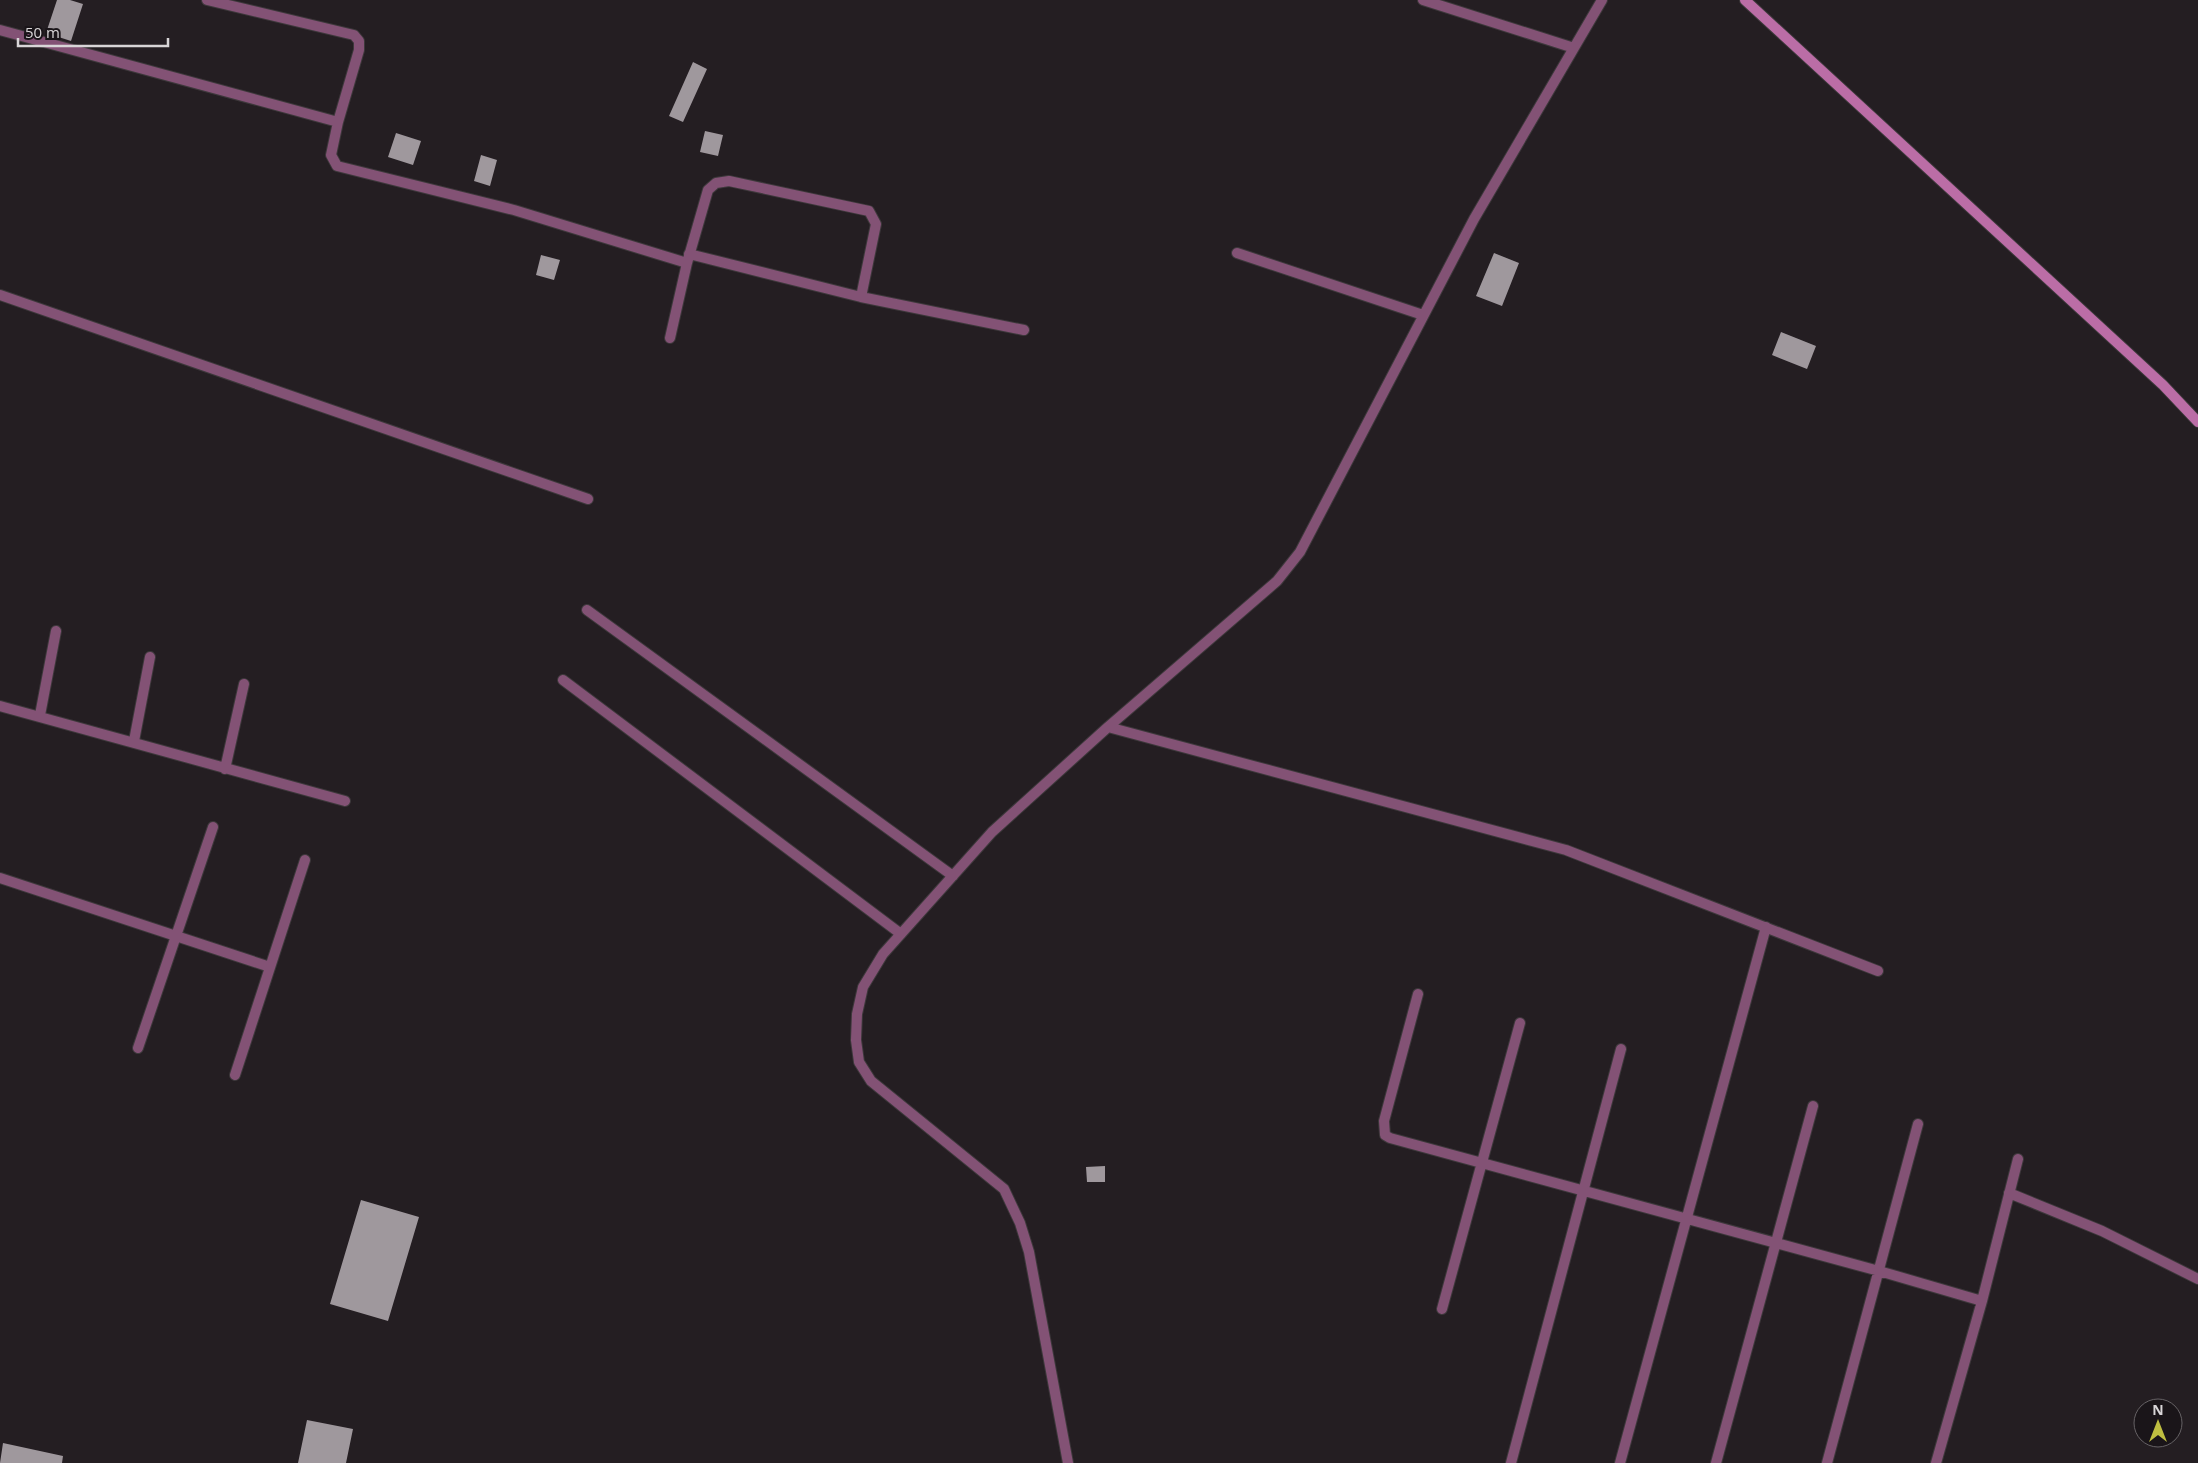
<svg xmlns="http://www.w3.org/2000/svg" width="2198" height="1463" font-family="'Open Sans',sans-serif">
<rect width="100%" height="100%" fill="#241e22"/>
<path fill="#9f989d" d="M57 0H70L83 4 71 41 46 33Z
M693 62 707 69 683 122 669 116Z
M705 131 723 135 718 156 700 152Z
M396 133 421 141 413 165 388 157Z
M481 155 497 160 490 186 474 181Z
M1494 253 1519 263 1502 306 1476 296Z
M541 255 560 260 554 280 536 275Z
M1781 332 1816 346 1807 369 1772 355Z
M1105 1166V1182H1087L1086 1167Z
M361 1200 419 1217 388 1321 330 1304Z
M307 1420 353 1429 346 1463H298Z
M3 1443 63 1456 62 1463H0Z"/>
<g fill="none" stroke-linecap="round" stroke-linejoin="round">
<g stroke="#3d383b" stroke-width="12">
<path id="minor" d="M1423 0 1574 48
M0 30 338 122 359 50V41L354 35 207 0
M338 122 331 155 337 166 514 210 687 263
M1237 253 1423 315
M689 254 861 297 1024 330
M0 295 588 499
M670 338 687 263 708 190 716 183 729 181 869 211 876 224 861 297
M587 610 953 876
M563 680 901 934
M0 706 345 801
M40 715 56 631
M1108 727 1566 850 1878 971
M134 741 150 657
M225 769 244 684
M0 878 270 967
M1418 994 1384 1121 1385 1135 1390 1138 1879 1271 1982 1301
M138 1048 213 827
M235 1075 305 860
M2009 1193 2102 1231 2198 1279
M1442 1309 1520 1023
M1068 1463 1029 1252 1020 1223 1004 1189 871 1081 859 1062 856 1040 857 1014 863 987 883 954 992 832 1108 727 1277 581 1300 552 1474 219 1602 0
M1511 1463 1621 1049
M1620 1463 1766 927
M1716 1463 1813 1106
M1827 1463 1918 1124
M1936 1463 1982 1301 2018 1159"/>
</g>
<g stroke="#3d383b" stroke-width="12">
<path id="secondary" d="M1745 0 2163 385 2198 422"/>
</g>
<use href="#minor" stroke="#835275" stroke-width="10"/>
<use href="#secondary" stroke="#bb6da6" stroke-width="10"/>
</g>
<g transform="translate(2158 1423)"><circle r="24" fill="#1a1519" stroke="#666265"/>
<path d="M0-4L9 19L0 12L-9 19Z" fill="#bfbe41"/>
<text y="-8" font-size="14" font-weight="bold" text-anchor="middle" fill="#d8d5d7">N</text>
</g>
<path d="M18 38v8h150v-8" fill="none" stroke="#d8d5d7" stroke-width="2.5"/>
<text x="25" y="38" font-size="15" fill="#d8d5d7" stroke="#1a1519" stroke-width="4" paint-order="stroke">50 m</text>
</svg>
